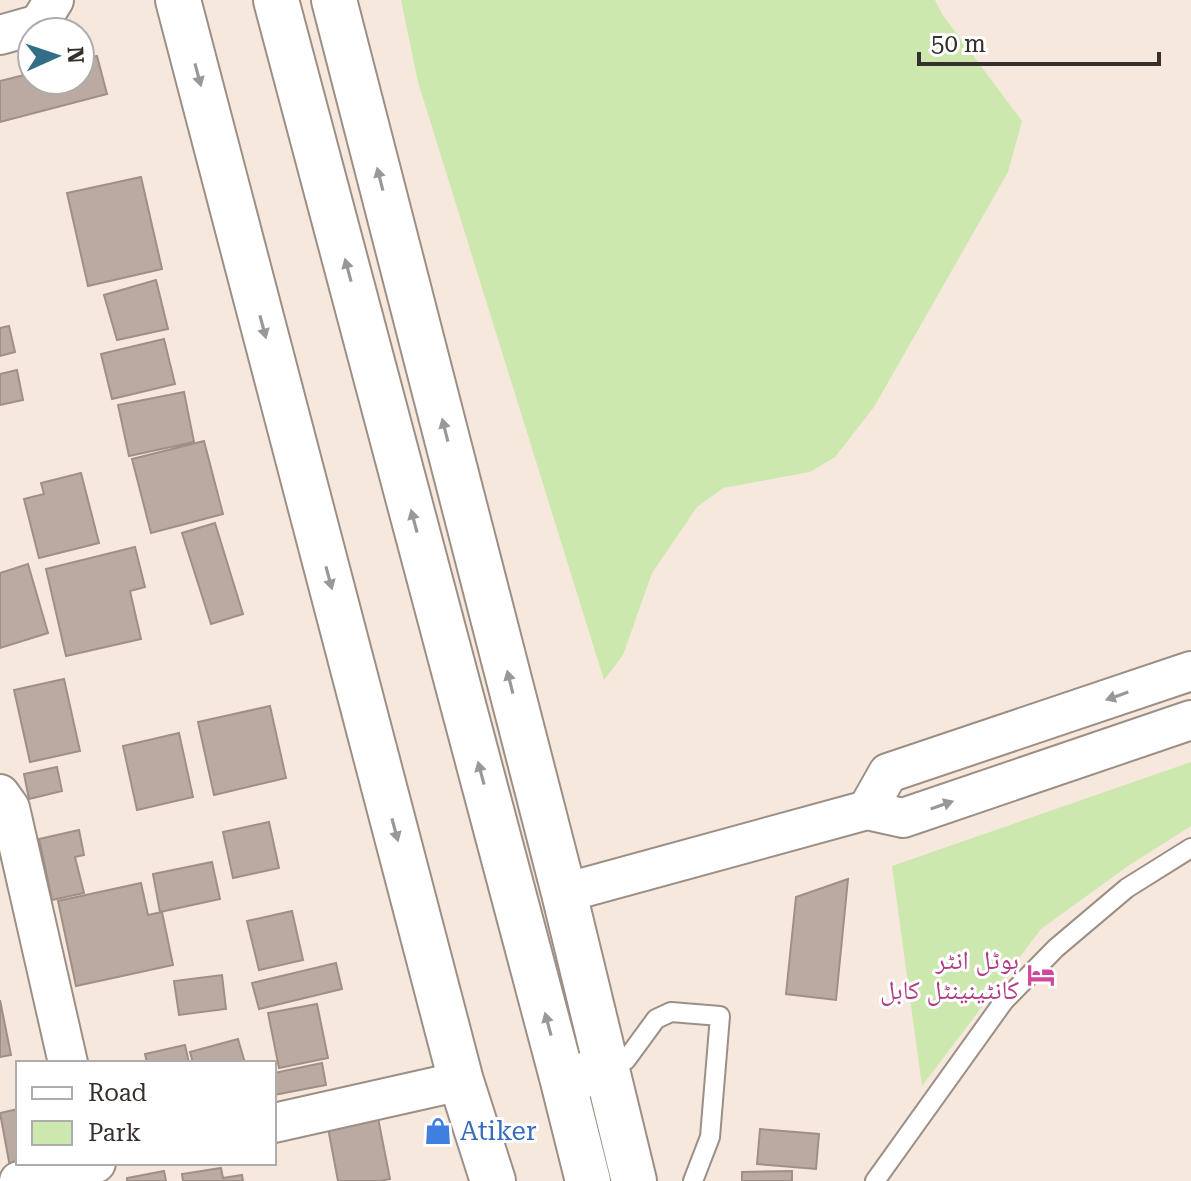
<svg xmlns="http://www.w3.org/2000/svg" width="1191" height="1181" font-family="'Roboto Serif','Noto Naskh Arabic',serif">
<rect width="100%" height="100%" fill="#f6e8dd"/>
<path fill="#cce8ae" d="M401 0H935L942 14 1022 121 1008 172 874 407 835 457 810 472 723 488 697 507 652 573 623 655 604 680 418 82Z
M1191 762V826L1128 866 1041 929 922 1086 892 866Z"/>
<path fill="#baaaa2" stroke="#9f8f87" stroke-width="2" d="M97 56 107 94 0 122V81L32 73V80H80V60Z
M141 177 162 269 88 286 67 193Z
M156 280 168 329 117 340 104 295Z
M9 326 15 352 0 356V328Z
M164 339 175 384 112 399 101 354Z
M17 370 23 400 0 405V374Z
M184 392 194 442 129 456 118 405Z
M204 441 223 514 151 533 132 459Z
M81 473 99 543 39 558 24 499 44 494 41 483Z
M215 523 243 614 211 624 182 533Z
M135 547 145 587 130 591 141 639 66 656 46 569Z
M28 564 48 633 0 648V573Z
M64 679 80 751 30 762 14 690Z
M270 706 286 778 214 795 198 722Z
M179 733 193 797 137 810 123 746Z
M57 767 62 791 29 799 24 774Z
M269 822 279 868 233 878 223 832Z
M79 830 84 855 75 857 84 893 52 900 39 839Z
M212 862 220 899 160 912 153 874Z
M848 879 836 1000 786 994 796 897Z
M141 883 148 915 162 912 173 965 76 986 58 901Z
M292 911 303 960 259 970 247 921Z
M336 963 342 989 259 1009 252 983Z
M222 975 226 1009 179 1015 174 981Z
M0 1000 11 1055 0 1057Z
M317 1004 328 1058 279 1068 268 1013Z
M238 1039 245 1063H193L190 1052Z
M185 1045 189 1063H147L145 1054Z
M322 1063 326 1085 274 1095V1073Z
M18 1109V1163L10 1167 0 1113Z
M378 1118 390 1179 380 1181H338L328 1128Z
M760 1129 819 1134 816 1169 757 1164Z
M221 1168 223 1178 242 1175 243 1181H183L182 1174Z
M164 1171 166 1181H127V1178Z
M792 1171V1181H742V1172Z"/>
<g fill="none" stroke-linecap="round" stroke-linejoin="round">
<g stroke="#9c8f85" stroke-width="22">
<path id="service" d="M608 1068 626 1060 656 1019 671 1012 720 1016 710 1137 693 1181
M875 1181 1004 1001 1056 948 1127 888 1191 848"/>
</g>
<g stroke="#9c8f85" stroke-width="42">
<path id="minor" d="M0 35 39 24 54 0
M0 794 10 808 68 1063
M867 810 888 773 1191 671
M564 893 867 810 903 818 1191 720
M274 1123 461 1081
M19 1181 96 1163"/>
</g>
<g stroke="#9c8f85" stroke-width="48">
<path id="tertiary" d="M334 0 564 893 634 1181"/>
</g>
<g stroke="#9c8f85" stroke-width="48">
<path id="primary" d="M178 0 461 1081 493 1181
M276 0 563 1081 588 1181
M563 1081 606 1069"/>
</g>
<use href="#service" stroke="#fff" stroke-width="18"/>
<use href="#minor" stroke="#fff" stroke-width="38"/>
<use href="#tertiary" stroke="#fff" stroke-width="44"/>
<use href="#primary" stroke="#fff" stroke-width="44"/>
</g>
<defs><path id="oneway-solid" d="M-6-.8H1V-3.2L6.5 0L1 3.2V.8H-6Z" transform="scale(2)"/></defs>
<g fill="#9a9896">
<use href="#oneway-solid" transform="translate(198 75) rotate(75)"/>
<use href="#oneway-solid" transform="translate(380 179) rotate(-104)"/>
<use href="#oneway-solid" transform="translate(348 270) rotate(-105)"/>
<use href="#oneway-solid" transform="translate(263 327) rotate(75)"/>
<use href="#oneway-solid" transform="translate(445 430) rotate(-104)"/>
<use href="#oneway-solid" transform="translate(414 521) rotate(-105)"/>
<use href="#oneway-solid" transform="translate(329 578) rotate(75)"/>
<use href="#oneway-solid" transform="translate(510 682) rotate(-104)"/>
<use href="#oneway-solid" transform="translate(1117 696) rotate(161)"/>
<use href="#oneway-solid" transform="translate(481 773) rotate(-105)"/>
<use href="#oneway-solid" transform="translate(942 805) rotate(-19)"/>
<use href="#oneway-solid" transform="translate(395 830) rotate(75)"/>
<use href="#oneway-solid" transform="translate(548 1024) rotate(-105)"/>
</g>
<defs>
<g id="hotel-bare" transform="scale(2.16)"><path d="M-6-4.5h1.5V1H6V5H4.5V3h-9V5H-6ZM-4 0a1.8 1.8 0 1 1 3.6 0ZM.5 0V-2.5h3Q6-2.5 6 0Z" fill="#d1479c" stroke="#fff" stroke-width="2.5" paint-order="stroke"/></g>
<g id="shop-bare" transform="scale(2.16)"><path d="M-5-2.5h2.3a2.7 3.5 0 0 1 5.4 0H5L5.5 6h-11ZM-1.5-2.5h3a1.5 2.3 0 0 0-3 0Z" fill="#3f7fe0" stroke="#fff" stroke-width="2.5" paint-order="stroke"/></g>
</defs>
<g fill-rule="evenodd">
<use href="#hotel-bare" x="1041" y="975"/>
<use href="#shop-bare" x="438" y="1131"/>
</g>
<g text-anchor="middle" stroke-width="6" stroke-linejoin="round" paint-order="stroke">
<g font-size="26" fill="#b23c85" stroke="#fff" text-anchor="end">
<text x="1019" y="969">ہوٹل انٹر<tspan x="1019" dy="30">کانٹینینٹل کابل</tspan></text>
</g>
<g font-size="26" fill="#366cbe" stroke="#fff" text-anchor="start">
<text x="460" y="1140">Atiker</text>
</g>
</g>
<rect x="16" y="1061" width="260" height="104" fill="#ffffff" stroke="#afacab" stroke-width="2"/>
<rect x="32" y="1087" width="40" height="12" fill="#ffffff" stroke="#afacab" stroke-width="2"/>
<text x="88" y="1101" font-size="24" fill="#36302c">Road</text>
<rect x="32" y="1121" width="40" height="24" fill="#cce8ae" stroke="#afacab" stroke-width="2"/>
<text x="88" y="1141" font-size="24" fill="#36302c">Park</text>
<g transform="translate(56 56) rotate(87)"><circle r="38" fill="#ffffff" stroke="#afacab" stroke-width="2"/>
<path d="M0-6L14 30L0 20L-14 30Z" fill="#346d87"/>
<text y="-12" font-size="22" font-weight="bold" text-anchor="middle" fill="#36302c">N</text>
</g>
<path d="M919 52v12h240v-12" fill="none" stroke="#36302c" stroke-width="4"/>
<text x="931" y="52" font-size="24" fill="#36302c" stroke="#ffffff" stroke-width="6" paint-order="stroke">50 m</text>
</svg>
